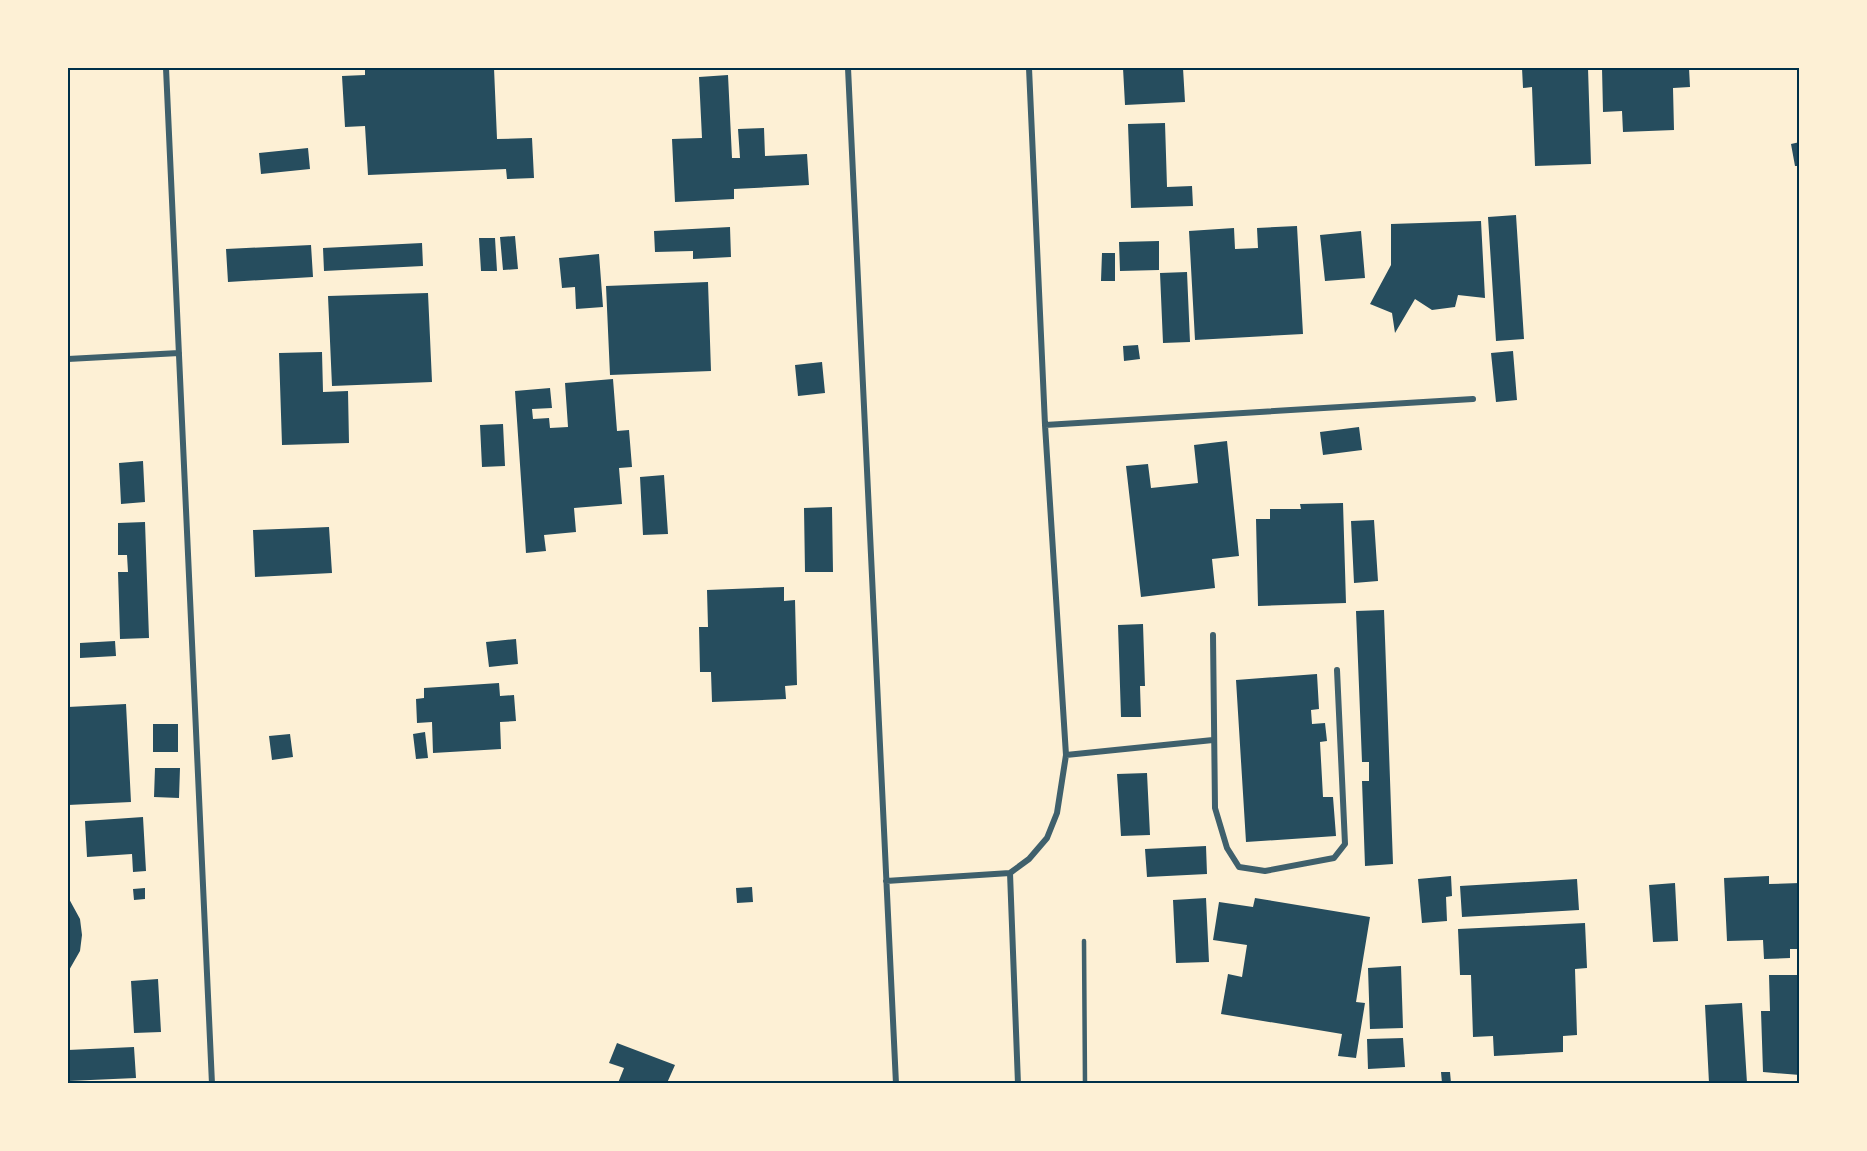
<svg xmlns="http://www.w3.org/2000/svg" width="1867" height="1151" font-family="'Space Grotesk',sans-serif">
<rect width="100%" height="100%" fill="#fdf0d5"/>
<path fill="#264d5e" d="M365 68H494L497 139 532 138 534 178 507 179 506 169 368 175 365 126 345 127 342 76 365 75Z
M1123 68H1183L1185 102 1125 105Z
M1522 68H1588L1591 164 1535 166 1532 87 1523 88Z
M1602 68H1689L1690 87 1673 88 1674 130 1623 132 1622 111 1603 112Z
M728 75 732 158H740L738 129 764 128 765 156 807 154 809 185 734 189V199L675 202 672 139 702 138 699 77Z
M1165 123 1167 187 1192 186 1193 206 1131 208 1128 124Z
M1800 142V166H1795L1791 144Z
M308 148 310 169 261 174 259 153Z
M1516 215 1524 339 1496 341 1488 217Z
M1481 221 1485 298 1458 295 1455 307 1432 310 1415 299 1395 333 1392 313 1370 304 1391 265V224Z
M1297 226 1303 334 1195 340 1189 231 1234 228 1235 249 1258 248 1257 228Z
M730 227 731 257 693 259V251L655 252 654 231Z
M1361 231 1365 278 1325 281 1320 235Z
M515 236 518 269 503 270 500 237Z
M479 238H495L497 271H481Z
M1159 241V270L1120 271 1119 242Z
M422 243 423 266 324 271 323 248Z
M311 245 313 277 228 282 226 249Z
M1102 253H1115V281H1101Z
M599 254 603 307 576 309 575 287 562 288 559 258Z
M1187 272 1190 342 1163 343 1160 273Z
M708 282 711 371 610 375 606 286Z
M428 293 432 382 332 386 328 296Z
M1138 345 1140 359 1124 361 1123 346Z
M1513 351 1517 400 1496 402 1491 353Z
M322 352 323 392 348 391 349 443 282 445 279 353Z
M822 362 825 393 798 396 795 365Z
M613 379 617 431 629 430 632 467 619 468 622 504 574 508 576 532 544 535 546 551 526 553 515 391 550 388 552 408 532 409 533 419 549 418 550 428 568 427 565 383Z
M503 424 505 466 482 467 480 425Z
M1359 427 1362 450 1323 455 1320 432Z
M1227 441 1239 556 1212 559 1215 588 1141 597 1126 466 1148 464 1151 488 1198 483 1194 445Z
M143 461 145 502 121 504 119 463Z
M664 475 668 534 643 535 640 477Z
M1343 503 1346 603 1258 606 1256 519H1270V509H1301L1300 504Z
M832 507 833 572H805L804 508Z
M1374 520 1378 581 1354 583 1351 521Z
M145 522 149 638 120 639 118 572H128L127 555H118V523Z
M329 527 332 573 255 577 253 530Z
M784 587V601L795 600 797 685 785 686 786 699 712 702 711 672H700L699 627H708L707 590Z
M1384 610 1393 864 1365 866 1362 781H1369V762H1362L1356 611Z
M1143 624 1145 686H1140L1141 717H1121L1118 625Z
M516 639 518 664 489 667 486 642Z
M115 641 116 656 80 658V643Z
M1317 674 1319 709 1311 710 1312 724 1325 723 1327 741 1320 742 1323 797H1333L1336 836 1246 842 1236 680Z
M499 683 500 696 514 695 516 721 500 722 501 749 433 753 432 722 417 723 416 699 424 698V688Z
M126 704 131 802 68 805V707Z
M153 724H178V752H153Z
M425 732 428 758 416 759 413 734Z
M290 734 293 757 272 760 269 736Z
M155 768H180L179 798 154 797Z
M1147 773 1150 835 1121 836 1117 774Z
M143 817 146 871 133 872 132 854 87 857 85 821Z
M1206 846 1207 874 1147 877 1145 849Z
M1451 876 1452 896 1446 897 1447 921 1422 923 1418 879Z
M1769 876V884L1800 883V949H1790V958L1764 959 1763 940 1727 941 1724 878Z
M1577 879 1579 910 1462 917 1460 886Z
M1675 883 1678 941 1653 942 1649 885Z
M752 887 753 902 737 903 736 888Z
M145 888V899L134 900 133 889Z
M68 897 80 919 82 935 80 951 68 972Z
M1206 898 1209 962 1176 963 1173 900Z
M1255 898 1370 917 1356 1002 1365 1003 1356 1058 1338 1056 1342 1034 1221 1014 1228 974 1242 977 1247 945 1213 940 1219 902 1253 907Z
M1585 923 1587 968 1575 969 1577 1035 1563 1036V1052L1494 1056 1493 1036 1473 1037 1471 975H1460L1458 929Z
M1401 966 1403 1028 1370 1029 1368 968Z
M1769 975H1800V1075L1763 1072 1761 1011H1770Z
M158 979 161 1032 134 1033 131 981Z
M1742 1003 1747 1083H1709L1705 1005Z
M1403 1038 1405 1067 1368 1069 1367 1039Z
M617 1043 675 1065 667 1083H618L624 1068 609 1063Z
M134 1047 136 1078 68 1081V1050Z
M1441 1072H1450L1451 1083H1442Z"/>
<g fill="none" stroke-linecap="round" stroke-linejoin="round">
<path stroke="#3f606c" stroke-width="4.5" d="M1084 941 1085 1084"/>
<path stroke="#3f606c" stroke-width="6" d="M166 68 212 1084
M848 68 896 1084
M68 359 179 353
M1045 425 1473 399
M1213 635 1215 808 1227 848 1239 867 1265 871 1334 858 1345 844 1337 670
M1066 755 1213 740
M1010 873 1029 859 1047 838 1057 813 1066 755 1045 425 1029 68
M1010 873 1018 1084
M886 881 1010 873"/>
</g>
<rect width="1867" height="1151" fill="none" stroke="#fdf0d5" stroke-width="138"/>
<rect x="69" y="69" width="1729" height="1013" fill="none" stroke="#003049" stroke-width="2"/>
</svg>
